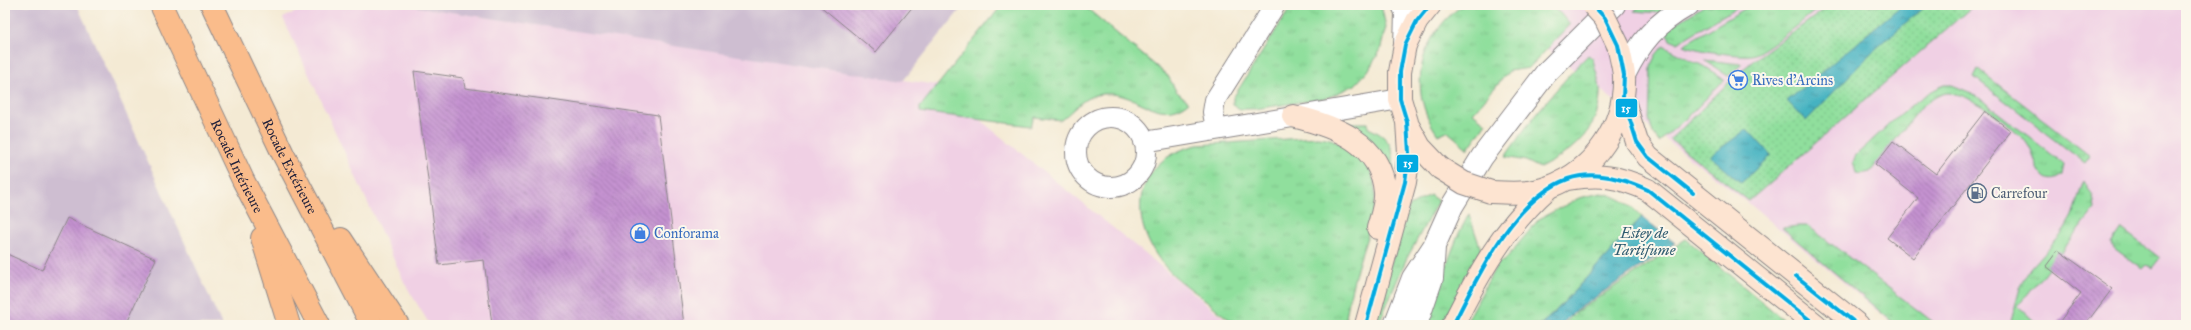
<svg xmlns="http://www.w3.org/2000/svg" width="2191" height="330" font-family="'IM FELL Great Primer',serif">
<defs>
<pattern id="grass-tufts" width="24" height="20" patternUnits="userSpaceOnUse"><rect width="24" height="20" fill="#90df9d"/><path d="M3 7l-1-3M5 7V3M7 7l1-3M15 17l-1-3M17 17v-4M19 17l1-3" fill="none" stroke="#7cbf88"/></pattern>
<pattern id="park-dots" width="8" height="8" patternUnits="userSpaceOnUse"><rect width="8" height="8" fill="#90df9d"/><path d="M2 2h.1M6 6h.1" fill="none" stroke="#7cbf88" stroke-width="1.8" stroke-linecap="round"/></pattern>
<pattern id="water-ripples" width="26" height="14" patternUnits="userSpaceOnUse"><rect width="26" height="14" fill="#45b2c1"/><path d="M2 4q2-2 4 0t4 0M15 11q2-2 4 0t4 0" fill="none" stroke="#39909e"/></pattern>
<pattern id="building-back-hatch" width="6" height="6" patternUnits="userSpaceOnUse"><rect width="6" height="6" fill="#c492d0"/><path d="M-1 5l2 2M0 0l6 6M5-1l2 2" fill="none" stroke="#9f77aa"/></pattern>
</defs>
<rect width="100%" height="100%" fill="#fbf7ec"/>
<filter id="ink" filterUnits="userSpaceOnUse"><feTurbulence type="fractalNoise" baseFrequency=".025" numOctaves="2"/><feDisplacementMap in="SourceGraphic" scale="8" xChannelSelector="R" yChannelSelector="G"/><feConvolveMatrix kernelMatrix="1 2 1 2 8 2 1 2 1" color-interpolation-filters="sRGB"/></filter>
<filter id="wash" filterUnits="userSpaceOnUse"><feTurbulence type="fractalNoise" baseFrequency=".012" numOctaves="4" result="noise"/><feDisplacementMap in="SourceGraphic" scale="16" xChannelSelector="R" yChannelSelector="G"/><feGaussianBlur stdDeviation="0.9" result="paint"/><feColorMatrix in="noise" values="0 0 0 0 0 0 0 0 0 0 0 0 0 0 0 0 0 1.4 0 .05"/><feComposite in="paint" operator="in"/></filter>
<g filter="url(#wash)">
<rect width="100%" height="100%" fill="#f4ead4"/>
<path fill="#f0d0e4" d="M311 5H405L937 85 1233 325H430L405 284 283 18Z
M1489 5H2186V325H1894L1751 205Z"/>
<path fill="#cebed1" d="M5 5H77L222 325H5Z
M405 5H964L903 81Z"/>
<path fill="url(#grass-tufts)" stroke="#59806c" d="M1002 5H1083L1168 76 1176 91 1189 102C1156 128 1135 86 1096 95 1081 99 1073 111 1061 120L1034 117 1031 126 920 112V107Z
M1292 5H1381L1386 27 1380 51 1368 71 1355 85 1327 98 1255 109H1240L1233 105V98Z
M1463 5H1548L1560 13 1570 25 1529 68 1509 71 1473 113 1486 123 1468 149 1447 131 1438 135C1406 91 1419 35 1463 5Z
M1641 5H1673L1660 13 1634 11Z
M1705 5H1741L1677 43 1670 40 1666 30Z
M1751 5H1822C1813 13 1762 54 1752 55 1740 57 1694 50 1683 45Z
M1663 46 1709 69 1724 80 1690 115 1659 142 1653 133 1649 119 1651 67 1655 56Z
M1588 55 1593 59C1595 70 1601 84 1600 95 1598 132 1570 153 1540 168L1526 161 1505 157C1530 120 1557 87 1588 55Z
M1704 60 1742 64 1728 76Z
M1978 69 2090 156 2085 163 1974 77Z
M1945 85H1952L1974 94 2064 164 2062 175C2056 180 2049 182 2043 176 2036 169 2034 154 2028 145 2017 128 1968 91 1947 93 1938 94 1930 101 1922 106L1870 172 1860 174 1856 173 1853 162 1856 155C1880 134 1916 95 1945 85Z
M1342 123H1368V128C1393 138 1395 152 1393 176Z
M1317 137C1333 138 1338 142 1351 150 1392 177 1371 222 1360 259 1353 281 1348 303 1345 325 1320 325 1294 325 1269 325 1260 325 1248 327 1239 325 1231 323 1214 307 1207 301 1193 290 1175 279 1163 264 1126 218 1133 160 1197 145Z
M2084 180 2093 196 2095 209 2018 306 2034 321 2031 325H2010L2020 288 2031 269 2061 235 2072 216Z
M1601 193C1619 196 1629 204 1642 217L1554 313 1540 325H1465L1498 262 1504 261 1539 219 1579 198Z
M1430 195 1438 201 1406 260 1378 325H1372L1407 211 1410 206Z
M1469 214 1481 250 1442 325H1423L1459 233Z
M1798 226H1808L1937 325H1896L1782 228Z
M2122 229 2160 258 2152 268 2147 264 2142 269 2114 248 2112 244Z
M1686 239 1790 325H1563L1575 313Z"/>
<path fill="url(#park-dots)" stroke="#59806c" d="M1829 5H1974L1749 201 1670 139C1699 114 1723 85 1753 61 1777 41 1805 26 1829 5Z"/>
<path fill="url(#water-ripples)" stroke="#346a7e" d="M1902 5H1926L1871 53 1806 121 1787 101Z
M1747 129 1771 155 1741 183 1710 156Z
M1642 217 1675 243 1574 312 1561 325H1540L1554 313Z"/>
<g id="blocks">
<path fill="url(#building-back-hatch)" d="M819 5H914L876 52Z
M414 71 463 78 465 88 658 115 684 325H492L484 260 439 265Z
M1985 111 2011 131 1913 258 1887 238 1918 198 1875 164 1893 141 1936 174Z
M67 218 156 259 125 325H5V253L42 270Z
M2058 250 2112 289 2085 325H2057L2081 293 2046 266Z"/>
</g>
</g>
<g filter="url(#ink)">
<use href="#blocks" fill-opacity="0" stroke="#8b8688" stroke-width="1"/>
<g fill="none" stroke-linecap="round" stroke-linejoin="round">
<g stroke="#8b8688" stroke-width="22">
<path id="minor" d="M1076 152a35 35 0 1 1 70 0a35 35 0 1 1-70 0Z
M1216 129 1213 112 1215 100 1275 5
M1144 142 1400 99"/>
</g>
<g stroke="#8b8688" stroke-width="24">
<path id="tertiary" d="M1403 5 1406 12 1405 45
M1624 75C1640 42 1656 23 1688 5
M1395 325 1413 278 1434 246 1452 206 1482 157 1546 73 1614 5
M1416 325 1432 278 1434 247"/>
</g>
<g stroke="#8b8688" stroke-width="24">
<path id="secondary" d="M1623 98 1637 142 1648 157 1858 325
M1293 116C1334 126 1381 142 1385 192 1386 204 1381 217 1378 228
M1409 127 1420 147 1440 168
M1568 179C1599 174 1619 176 1648 190L1816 325
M1491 192C1511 193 1531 194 1549 187 1595 170 1626 125 1624 75 1623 66 1620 55 1618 45
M1366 325 1405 182 1409 153 1407 122 1400 99V72L1405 45 1417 21 1430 5
M1453 325C1478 274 1505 226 1548 188"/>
</g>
<g stroke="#8b8688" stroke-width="24">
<g id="motorway">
<path id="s1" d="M161 5 243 180 319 325"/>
<path id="s2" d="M212 5 283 154 372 325"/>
<path d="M262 238 289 325"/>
<path d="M341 239 398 325"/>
</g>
</g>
<use href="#minor" stroke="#fff" stroke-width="20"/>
<use href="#tertiary" stroke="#fff" stroke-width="22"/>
<use href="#secondary" stroke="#fde4d1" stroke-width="22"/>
<use href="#motorway" stroke="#fabc8b" stroke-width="22"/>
<g stroke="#8b8688" stroke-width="24" stroke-linecap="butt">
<path id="secondary-bridge" d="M1593 5 1605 18 1618 45
M1440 168 1464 183 1491 192"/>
</g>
<use href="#secondary-bridge" stroke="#fde4d1" stroke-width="22"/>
<g stroke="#fbf7ec" stroke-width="7">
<path id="bus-1" d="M1593 5 1605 18 1618 45 1624 75 1623 98 1637 142 1648 157 1693 193
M1796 276 1858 325
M1366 325 1405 182 1409 153 1407 122 1400 99V72L1405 45 1417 21 1430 5
M1453 325C1478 276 1513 199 1568 179 1594 170 1624 179 1648 190L1816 325"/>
</g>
<use href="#bus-1" stroke="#02aae2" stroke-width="4"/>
</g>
</g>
<defs>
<g id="supermarket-ring" transform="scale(1)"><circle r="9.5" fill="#fbf7ec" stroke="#3f7fe0" stroke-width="1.5"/><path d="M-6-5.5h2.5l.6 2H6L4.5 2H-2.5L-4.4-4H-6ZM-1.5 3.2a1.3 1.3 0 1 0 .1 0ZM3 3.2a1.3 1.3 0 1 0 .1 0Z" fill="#3f7fe0"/></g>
<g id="fuel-ring" transform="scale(1)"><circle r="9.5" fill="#fbf7ec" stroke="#5c6f8a" stroke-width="1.5"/><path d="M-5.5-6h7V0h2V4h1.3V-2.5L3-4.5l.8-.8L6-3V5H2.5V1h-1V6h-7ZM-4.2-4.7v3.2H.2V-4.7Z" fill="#5c6f8a"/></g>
<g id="shop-ring" transform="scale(1)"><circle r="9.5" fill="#fbf7ec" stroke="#3f7fe0" stroke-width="1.5"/><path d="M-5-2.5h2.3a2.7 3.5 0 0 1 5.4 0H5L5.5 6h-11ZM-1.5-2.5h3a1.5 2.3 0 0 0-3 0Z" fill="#3f7fe0"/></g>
</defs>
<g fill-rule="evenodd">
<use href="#supermarket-ring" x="1738" y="80"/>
<use href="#fuel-ring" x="1977" y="193"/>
<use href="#shop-ring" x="640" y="233"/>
</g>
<g text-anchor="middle" stroke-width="4" stroke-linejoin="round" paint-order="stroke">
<g font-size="14" fill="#366cbe" stroke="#fbf7ec" text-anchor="start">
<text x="1752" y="85">Rives d'Arcins</text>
<text x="654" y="238">Conforama</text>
</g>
<g font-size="14" fill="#22223b" stroke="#fbf7ec">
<text dy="5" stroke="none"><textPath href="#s1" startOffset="178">Rocade Intérieure</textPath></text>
<text dy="5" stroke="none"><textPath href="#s2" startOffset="179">Rocade Extérieure</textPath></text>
</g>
<g font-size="14" fill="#4e5e75" stroke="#fbf7ec" text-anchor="start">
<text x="1991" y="198">Carrefour</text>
</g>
<g font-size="15" font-style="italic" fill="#305c71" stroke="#fbf7ec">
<text x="1644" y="238">Estey de<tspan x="1644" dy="17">Tartifume</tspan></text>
</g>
</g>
<g stroke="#fbf7ec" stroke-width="1.5">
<rect x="1615" y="98" width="23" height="20" rx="4" fill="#02aae2"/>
<rect x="1396" y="154" width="23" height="19" rx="4" fill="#02aae2"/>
</g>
<g font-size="11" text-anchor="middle" font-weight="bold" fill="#fff">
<text x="1626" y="112">15</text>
<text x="1408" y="167">15</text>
</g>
<rect width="2191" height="330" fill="none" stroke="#fbf7ec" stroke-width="20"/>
</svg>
